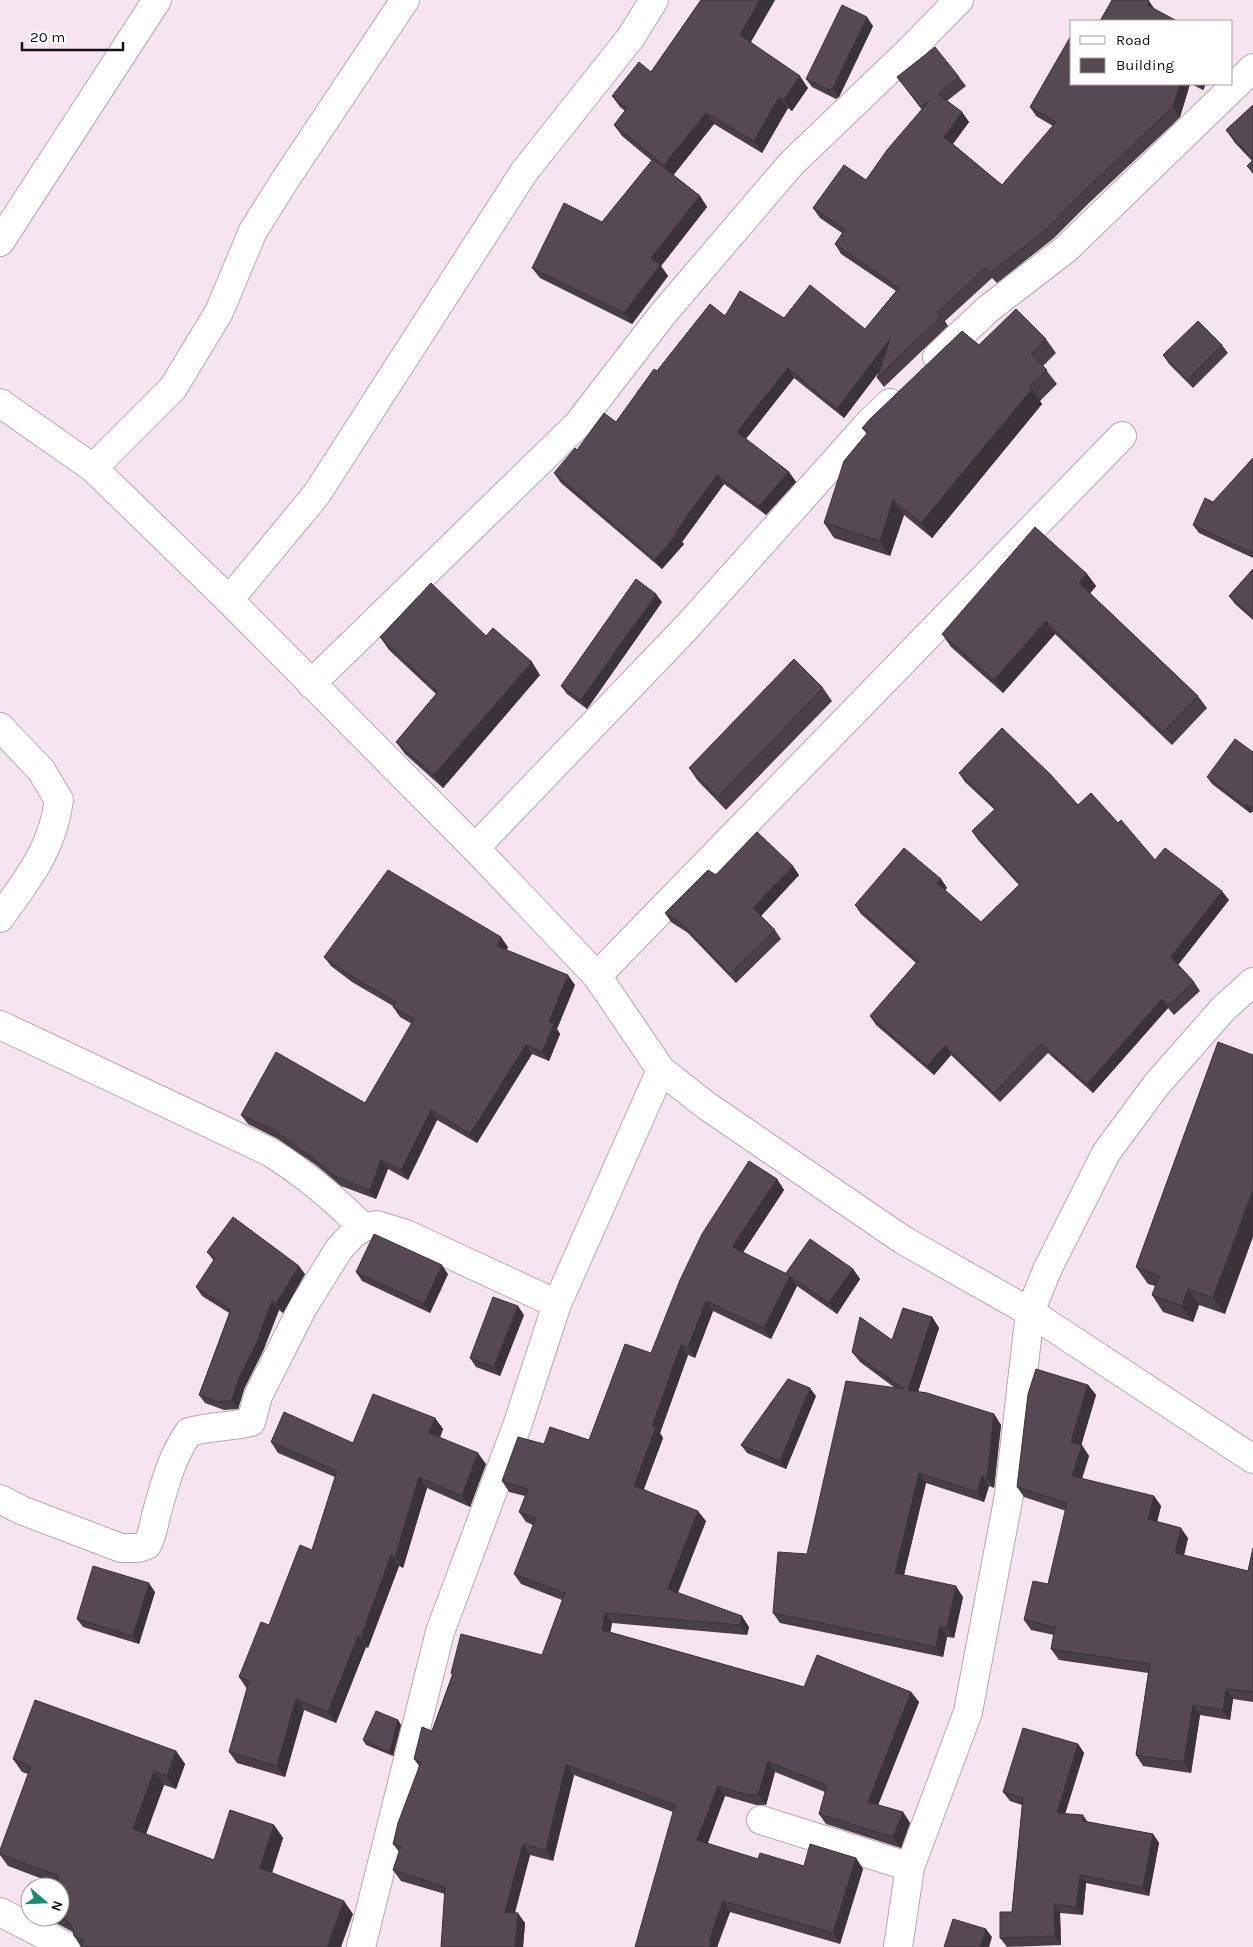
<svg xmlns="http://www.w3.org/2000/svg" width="1253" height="1947" font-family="Karla,sans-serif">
<rect width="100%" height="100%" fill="#f6e5f1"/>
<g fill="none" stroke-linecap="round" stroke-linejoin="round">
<g stroke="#b6a7b2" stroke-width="30">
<path id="minor" d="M0 242 157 0
M937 357 988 309 1066 249 1253 68
M0 403 93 468 229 600 475 848 597 976 661 1070 707 1106 903 1240 1030 1312 1253 1459
M93 468 173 388 219 312 253 231 285 180 405 0
M229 600 316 495 524 172 631 37 654 0
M311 684 578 424 662 315 791 164 910 50 959 0
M0 727 41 770 59 800C52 850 29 877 0 918
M475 848 686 628 870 422 890 403
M597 976 1122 436
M0 1025 270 1152C306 1175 332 1197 363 1227
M0 1499 21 1510 121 1548H138L147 1545C153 1534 154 1523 157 1512 165 1483 172 1456 189 1432 210 1426 230 1427 251 1422L258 1396 303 1307 339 1249 352 1235 363 1227 377 1225 406 1234 557 1304
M761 1820 910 1867
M0 1912 68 1947
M361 1947 440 1632 517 1426 557 1304 661 1070
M898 1947 910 1867 968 1712 1009 1495 1030 1312 1048 1268 1106 1153 1157 1084 1223 1009 1253 982"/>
</g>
<use href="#minor" stroke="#fff" stroke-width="28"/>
</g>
<path fill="#4a3f47" d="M701 0H775L751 42 808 88 792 111 788 108 762 153 714 124 673 175 700 196 707 207 661 266 668 276 632 324 540 278 532 268 602 222 652 161 622 136 614 125 625 111 620 107 612 96 651 72Z
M873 26 839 97 836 99 812 87 806 79Z
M897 77H959L966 86 947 101 962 112 969 122 953 144 1002 185 1053 126 1036 116 1030 107 1190 84 1180 117 1170 127 1089 203 1054 238 997 283 992 278 945 321 948 326 884 387 877 378 879 372 844 418 794 378 746 439 789 472 796 482 766 515 724 484 682 542 684 544 662 569 561 483 554 473 577 450 616 422 657 371 725 316 784 318 865 329 896 291 841 254 835 244 842 233 820 218 813 208 866 180 922 110Z
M1191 84H1206L1203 90Z
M1253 105V174L1247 166 1252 161 1235 143 1226 130Z
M1046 339 1056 353 1043 366 1057 384 1040 401 1042 404 932 538 904 515 890 556 834 538 824 523 867 434 862 428 979 345Z
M1222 345 1228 353 1193 388 1169 364 1163 355Z
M1253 458V558L1199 533 1193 525Z
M1253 569V620L1235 604 1229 596Z
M1087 574 1096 586 1090 593 1198 696 1207 708 1172 745 1055 634 1003 693 951 647 942 634Z
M662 602 587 709 567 694 561 686Z
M486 636 540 675 443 788 405 754 396 742 436 694 389 650 380 637Z
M823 688 832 701 726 810 698 781 689 768Z
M1253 752V812H1252L1250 813 1212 784 1207 777Z
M959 773 1078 805 1118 823 1155 860 1229 900 1178 965 1194 982 1200 991 1174 1015 1168 1008 1093 1093 1048 1053 1000 1102 951 1055 934 1075 876 1025 870 1016 916 963 861 914 855 905 941 879 947 888 945 890 981 922 1019 885 978 840 972 831 995 810 965 782Z
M716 875H799L761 916 775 930 781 939 736 983 688 933 671 922 665 913Z
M508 947 506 950 575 985 557 1029 560 1034 549 1061 532 1054 477 1143 437 1120 408 1180 388 1169 376 1199 341 1186 316 1165 278 1139 248 1124 241 1115 365 1103 412 1024 400 1017 393 1007V1006L352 982 331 966 324 957Z
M1218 1042 1225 1314 1199 1305 1193 1322 1163 1312 1152 1295 1155 1286 1148 1284 1136 1267Z
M777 1179 784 1190 743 1252 787 1274 853 1269 860 1279 837 1314 797 1286 771 1339 713 1311 695 1358 688 1355 660 1433 663 1438 644 1489 706 1521 678 1593 749 1627 747 1635 612 1623 610 1632 804 1687 911 1692 919 1702 878 1805 903 1812 910 1823 901 1848 826 1824 819 1814 825 1792 775 1772 766 1805H756L725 1796 707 1844 758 1859 804 1866 856 1858 863 1869 840 1944 730 1912 717 1947 673 1812 574 1775 553 1861 530 1855 515 1913 525 1923 523 1947H441L445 1894 401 1881 393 1870 399 1852 393 1844 419 1766 414 1759 432 1731 452 1675 451 1673 542 1655 562 1600 521 1584 514 1574 533 1525 526 1522 519 1512 525 1496 509 1492 502 1481 544 1444 589 1440Z
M207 1252 305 1274 283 1313 279 1310 263 1351 244 1389 238 1409 224 1410 205 1403 199 1395 229 1313 202 1296 196 1287 214 1261Z
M356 1272 448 1274 430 1313 362 1281Z
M524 1315 500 1376 476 1367 470 1358Z
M932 1317 939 1328 918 1392 994 1414 1001 1425 994 1488 989 1486 984 1502 926 1483 904 1575 963 1597 954 1638 947 1637 943 1657 780 1623 773 1613 807 1554 895 1388 860 1362 852 1352 892 1340Z
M1088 1385 1096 1395 1081 1445 1089 1456 1082 1479 1154 1496 1161 1506 1157 1522 1188 1538 1184 1555 1248 1571 1253 1548V1702L1233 1699 1230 1720 1200 1715 1191 1773 1143 1766 1136 1755 1148 1673 1059 1660 1051 1649 1054 1635 1031 1630 1024 1620 1048 1584 1066 1511 1024 1497 1017 1487Z
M816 1396 786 1469 747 1453 741 1445Z
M435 1418 443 1429 440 1438 486 1464 470 1507 427 1488 403 1568 399 1566 368 1648 366 1647 336 1723 304 1710 285 1777 237 1763 229 1752 247 1689 239 1677 312 1550 335 1477 278 1453 271 1442 353 1443Z
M155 1592 139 1644 83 1627 77 1619Z
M398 1720 401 1725 393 1756 366 1745 363 1740Z
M1078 1744 1084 1753 1065 1813 1088 1822 1153 1834 1159 1843 1149 1896 1086 1883 1083 1915 1060 1913 1061 1945 1007 1947 1000 1938 1012 1912 1022 1805 1010 1801 1003 1792Z
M176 1751 185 1764 176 1789 164 1785 146 1834 214 1860 274 1825 283 1838 272 1873 353 1914 81 1947 74 1936 73 1932 56 1923 52 1917H60L56 1884 8 1866 0 1855 28 1774 22 1772 13 1759Z"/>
<path fill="#3c333a" d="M760 0H775L748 46 740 35Z
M1149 1 1156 11 1147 5Z
M867 17 873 26 839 97 833 88Z
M800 76 808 88 792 111 784 100Z
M1180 84H1190L1180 117 1173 107Z
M1198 84H1206L1203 90Z
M779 97 788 108 762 153 754 141Z
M962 112 969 122 951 146 944 137Z
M706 113 714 124 672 177 664 165Z
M700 196 707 207 661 266 668 276 632 324 624 313 651 258Z
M890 339 897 348 844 418 837 409Z
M788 368 794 378 743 442 737 432Z
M1032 389 1042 404 932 538 921 523Z
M789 472 796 482 766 515 759 506Z
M717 475 724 484 682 542 684 544 662 569 655 560Z
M893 500 904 515 890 556 880 541Z
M1087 574 1096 586 1088 596 1079 583Z
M656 594 662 602 587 709 581 700Z
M1046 621 1055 634 1003 693 994 680Z
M532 662 540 675 443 788 434 775Z
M1246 804 1252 812 1250 813 1245 806Z
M793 866 799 875 760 917 753 908Z
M941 879 947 888 943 892 937 883Z
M1222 891 1229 900 1177 966 1171 957Z
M501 937 508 947 504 956 497 946Z
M568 975 575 985 557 1029 560 1034 549 1061 542 1052 549 1022Z
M1162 999 1168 1008 1093 1093 1087 1084Z
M526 1045 532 1054 477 1143 470 1134Z
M945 1046 951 1055 934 1075 927 1066Z
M431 1110 437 1120 408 1180 401 1170Z
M381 1160 388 1169 376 1199 370 1190Z
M777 1179 784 1190 740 1257 732 1247Z
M1253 1189V1237L1225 1314 1213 1298Z
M442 1265 448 1274 430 1313 424 1304Z
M299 1266 305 1274 283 1313 276 1304Z
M853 1269 860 1279 837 1314 829 1303Z
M790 1276 797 1286 771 1339 764 1328Z
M1188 1289 1199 1305 1193 1322 1182 1306Z
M272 1301 279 1310 263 1351 244 1389 238 1409 232 1400 238 1380Z
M706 1301 713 1311 695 1358 688 1347Z
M518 1306 524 1315 500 1376 494 1367Z
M932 1317 939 1328 915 1400 908 1390Z
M681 1345 688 1355 660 1433 663 1438 641 1496 634 1486 652 1426Z
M1088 1385 1096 1395 1079 1453 1071 1442Z
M810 1388 816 1396 786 1469 780 1461Z
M994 1414 1001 1425 994 1488 987 1478Z
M435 1418 443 1429 437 1444 429 1433Z
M1082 1445 1089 1456 1079 1487 1072 1476Z
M478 1453 486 1464 470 1507 462 1496Z
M919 1473 926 1483 902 1583 895 1573Z
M982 1476 989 1486 984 1502 977 1492Z
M419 1477 427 1488 403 1568 395 1557Z
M1154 1496 1161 1506 1155 1530 1148 1519Z
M698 1511 706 1521 675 1599 668 1589Z
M1181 1528 1188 1538 1182 1564 1175 1553Z
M391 1555 399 1566 368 1648 361 1637Z
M149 1583 155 1592 139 1644 133 1636Z
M956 1586 963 1597 954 1638 947 1628Z
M605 1613 612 1623 609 1640 602 1630Z
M742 1616 749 1627 747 1635 740 1625Z
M940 1626 947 1637 943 1657 936 1647Z
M358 1636 366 1647 336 1723 328 1712Z
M1226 1689 1233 1699 1230 1720 1223 1710Z
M911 1692 919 1702 875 1813 868 1802Z
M296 1699 304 1710 285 1777 277 1766Z
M1193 1705 1200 1715 1191 1773 1184 1762Z
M398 1720 401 1725 393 1756 390 1752Z
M1078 1744 1084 1753 1063 1821 1057 1813Z
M176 1751 185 1764 176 1789 167 1776Z
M768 1762 775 1772 766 1805 758 1795Z
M566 1765 574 1775 553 1861 546 1850Z
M154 1771 164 1785 143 1842 133 1829Z
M718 1786 725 1796 705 1851 697 1840Z
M903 1812 910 1823 901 1848 893 1837Z
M1083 1815 1089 1824 1083 1821Z
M274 1825 283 1838 269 1882 260 1868Z
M1153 1834 1159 1843 1149 1896 1143 1887Z
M523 1844 530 1855 512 1922 505 1912Z
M856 1858 863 1869 840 1944 833 1933Z
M1080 1875 1086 1883 1083 1915 1076 1907Z
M344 1901 353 1914 341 1947H327Z
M723 1901 730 1912 717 1947H710V1938Z
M1054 1904 1060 1913 1061 1945 1055 1936Z
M518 1913 525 1923 523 1947H515Z
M986 1929 992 1937 989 1947H980Z"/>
<path fill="#564953" stroke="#3c333a" d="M701 0H760L740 35 800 76 784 100 779 97 754 141 706 113 664 165 614 125 627 108 612 96 639 62 651 72Z
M1112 0H1148L1149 1 1147 5 1177 21H1100Z
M842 5 867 17 833 88 830 90 806 79Z
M1072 34V84H1180L1173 107 1082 193 1047 229 990 273 985 268 937 313 941 316 877 378 890 339 837 409 788 368 737 432 789 472 759 506 717 475 675 533 677 534 655 560 554 473 575 448 577 450 604 413 616 422 654 369 657 371 710 304 725 316 740 291 784 318 810 285 865 329 899 288 835 244 845 230 813 208 844 165 866 180 887 150 929 101 921 107 897 77 935 47 959 77 938 94 962 112 944 137 1002 185 1056 122 1030 107Z
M1253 105V159L1226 130Z
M653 159 700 196 651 258 660 265 624 313 532 268 564 203 602 222Z
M1253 160V172L1247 166Z
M1016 309 1046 339 1031 354 1047 370 1029 387 1032 389 921 523 893 500 880 541 824 523 844 461 868 432 862 428 871 418 962 331 979 345Z
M1198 321 1222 345 1187 380 1163 355Z
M1253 458V553L1193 525 1205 498 1213 502Z
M1035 527 1087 574 1079 583 1198 696 1163 732 1046 621 994 680 942 634Z
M1253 569V617L1229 596Z
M636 579 656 594 581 700 561 686Z
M431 583 486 636 493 628 532 662 434 775 396 742 438 692 380 637Z
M794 659 823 688 718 797 689 768Z
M1002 728 1050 774 1078 805 1091 793 1118 823 1121 820 1155 860 1165 848 1222 891 1171 957 1194 982 1168 1006 1162 999 1087 1084 1041 1044 994 1093 945 1046 927 1066 870 1016 918 961 855 905 904 848 941 879 937 883 981 922 1020 884 972 831 996 808 959 773Z
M1235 739 1253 752V808L1246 804 1245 806 1207 777Z
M757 832 793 866 753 908 775 930 730 974 682 924 665 913 708 870 716 875Z
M388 870 501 937 497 946 568 975 549 1022 554 1024 542 1052 526 1045 470 1134 431 1110 401 1170 381 1160 370 1190 335 1176 310 1156 272 1129 241 1115 276 1052 365 1103 414 1019 393 1007 396 1002 346 973 324 957Z
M1218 1042 1253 1055V1189L1213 1298 1188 1289 1182 1306 1152 1295 1159 1276 1136 1267Z
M749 1161 777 1179 732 1247 789 1275 786 1273 810 1239 853 1269 829 1303 790 1276 764 1328 706 1301 688 1347 681 1345 652 1426 656 1427 634 1486 698 1511 668 1589 742 1616 740 1625 605 1613 602 1630 804 1687 817 1655 911 1692 868 1802 903 1812 893 1837 819 1814 827 1785 768 1762 758 1795H749L718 1786 697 1840 758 1859 760 1853 804 1866 810 1844 856 1858 833 1933 723 1901 710 1938V1947H635L675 1805 566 1765 546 1850 523 1844 505 1912 518 1913 515 1947H441L445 1887 393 1870 401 1846 393 1844 398 1823 421 1762 414 1759 422 1727 432 1731 453 1674 451 1673 461 1634 542 1655 565 1593 514 1574 536 1518 519 1512 528 1489 502 1481 518 1437 544 1444 550 1427 589 1440 625 1344 651 1353 680 1280 702 1234Z
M233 1217 299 1266 276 1304 272 1301 257 1342 238 1380 232 1400 218 1402 199 1395 231 1310 196 1287 215 1258 207 1252Z
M374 1234 442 1265 424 1304 356 1272Z
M493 1297 518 1306 494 1367 470 1358Z
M903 1308 932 1317 908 1390 927 1393 994 1414 987 1478 982 1476 977 1492 919 1473 895 1573 956 1586 947 1628 940 1626 936 1647 773 1613 778 1552 807 1554 846 1381 904 1389 852 1352 860 1317 892 1340Z
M1036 1369 1088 1385 1071 1442 1082 1445 1072 1476 1154 1496 1148 1519 1181 1528 1175 1553 1248 1571 1253 1548V1692L1226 1689 1223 1710 1193 1705 1184 1762 1136 1755 1150 1664 1051 1649 1055 1627 1024 1620 1033 1581 1048 1584 1067 1503 1017 1487 1028 1394Z
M788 1379 810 1388 780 1461 741 1445Z
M373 1394 435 1418 429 1433 478 1453 462 1496 419 1477 395 1557 391 1555 361 1637 358 1636 328 1712 296 1699 277 1766 229 1752 249 1681 239 1677 261 1622 269 1625 300 1545 312 1550 337 1471 271 1442 284 1412 353 1443Z
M93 1566 149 1583 133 1636 77 1619Z
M35 1700 176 1751 167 1776 154 1771 133 1829 214 1860 230 1810 274 1825 260 1868 344 1901 327 1947H81L84 1940 74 1936 72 1926 66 1920 60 1917V1887H55L59 1876 0 1854V1850L31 1766 13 1759Z
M376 1711 398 1720 390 1752 363 1740Z
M1023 1728 1078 1744 1057 1813 1083 1815V1821L1153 1834 1143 1887 1080 1875 1076 1907 1054 1904 1055 1936 1000 1938V1912H1012L1023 1798 1003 1792Z
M953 1919 986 1929 980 1947H944Z"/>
<rect x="1070" y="20" width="162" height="65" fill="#ffffff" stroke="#a19fa1"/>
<rect x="1080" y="36" width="25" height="8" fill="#ffffff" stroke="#a19fa1"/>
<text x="1116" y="45" font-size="15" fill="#151014">Road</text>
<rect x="1080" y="58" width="25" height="15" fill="#564953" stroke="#a19fa1"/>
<text x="1116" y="70" font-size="15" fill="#151014">Building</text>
<g transform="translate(45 1902) rotate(109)"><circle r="24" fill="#ffffff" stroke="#a19fa1"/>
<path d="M0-4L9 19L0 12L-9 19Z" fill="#1a8d6e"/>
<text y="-8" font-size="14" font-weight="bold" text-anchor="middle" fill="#151014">N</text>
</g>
<path d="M22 42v8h101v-8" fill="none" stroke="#151014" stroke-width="2.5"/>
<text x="30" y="42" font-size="15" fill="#151014" stroke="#ffffff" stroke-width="4" paint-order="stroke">20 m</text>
</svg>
